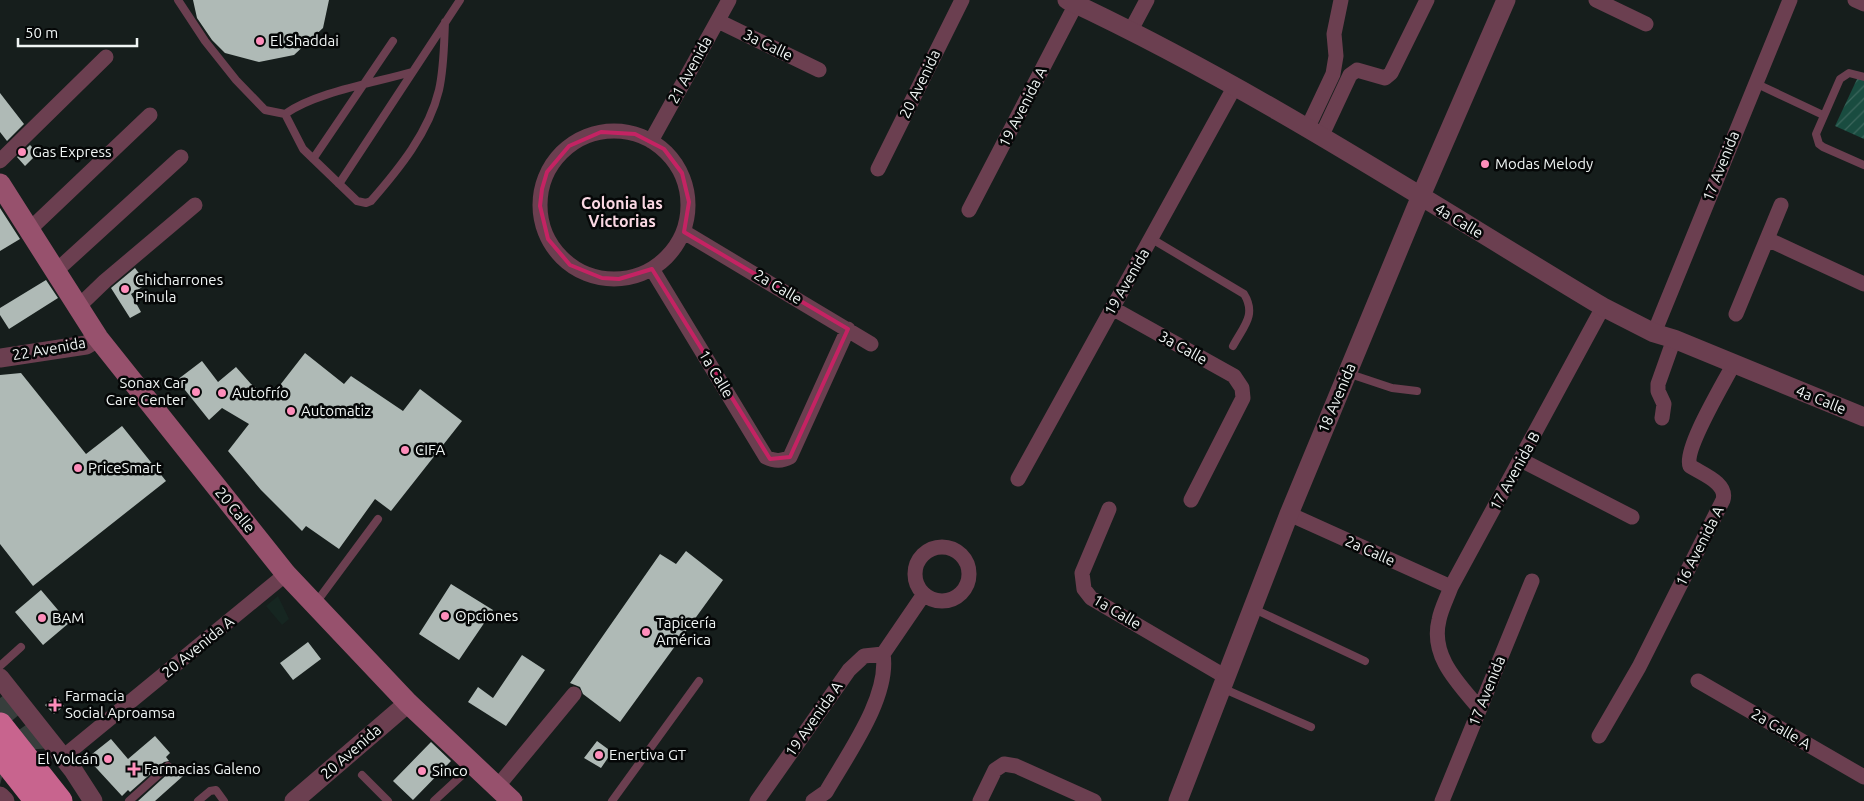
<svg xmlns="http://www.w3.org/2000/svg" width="1864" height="801" font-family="Ubuntu,sans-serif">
<defs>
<pattern id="garden-furrows" width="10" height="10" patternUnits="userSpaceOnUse" patternTransform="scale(1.25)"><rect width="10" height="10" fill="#194c40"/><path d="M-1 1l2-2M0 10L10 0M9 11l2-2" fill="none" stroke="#3b665c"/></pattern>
</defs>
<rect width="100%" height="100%" fill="#161e1c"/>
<path fill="#162621" d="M278 596 289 619 282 625 266 606Z"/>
<path fill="url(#garden-furrows)" d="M1858 77 1864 80V139L1835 126Z"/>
<path fill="#afbab6" d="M193 0H329L323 28 294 55 259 62 225 53 212 40 197 18Z
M0 93 24 124 7 141 0 132Z
M30 145 38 153 25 166 17 157Z
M0 208 20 239 0 251Z
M135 268 147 284 131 294 141 312 130 318 111 288Z
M46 280 58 298 9 329 0 315V308Z
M305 353 344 384 351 376 403 411 420 389 462 421 391 511 375 499 339 549 306 526 302 531 261 490 228 451 249 424 222 408 209 420 177 380 202 361 218 382 236 367 251 384 270 398Z
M21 373 86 454 122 426 166 481 33 586 0 544V375Z
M686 551 723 580 620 722 583 694 580 687 570 683 660 554 676 564Z
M451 584 493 610 459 660 419 634Z
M41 590 69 623 43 645 15 612Z
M308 642 321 659 293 680 280 663Z
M522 655 545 670 506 726 468 702 478 687 493 698Z
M56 696 64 706 54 714 45 705Z
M155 736 170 753 166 757 169 761 164 762 130 792 128 790 122 796 87 758 111 739 128 759Z
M597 741 612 752 601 768 584 758Z
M431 742 451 761 413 800 393 781Z
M174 765 183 776 155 801H138L172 770Z"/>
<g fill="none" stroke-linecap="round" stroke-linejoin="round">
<path stroke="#373e3c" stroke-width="25" stroke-dasharray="25 12" stroke-linecap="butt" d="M0 698C14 717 44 741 29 765 25 772 19 778 11 779L0 776"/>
<path stroke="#6b3f50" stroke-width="8" d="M178 0 205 41 236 80 265 110 285 114C316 92 374 83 412 72
M1864 77 1849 73 1840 79 1816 134 1819 144 1823 147 1864 165
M1755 83 1823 115
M285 114 303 149 357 201 366 203 371 201C399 169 429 132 439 90 444 68 444 45 445 22
M313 159 393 41
M339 184 460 0
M1152 239 1244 294C1257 315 1243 327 1233 346
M1347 373 1392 388 1417 391
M315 604 378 519
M1254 609 1365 661
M0 666 21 647
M1222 688 1311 727
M362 775 388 801
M129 801 168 766
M198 801 210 791 216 790 224 801
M434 801 472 766
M612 801 699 681"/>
<path stroke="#6b3f50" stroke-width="15" d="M1596 0 1646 24
M1855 0 1864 4
M718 21 819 70
M1131 30 1147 0
M1307 129 1333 74 1336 56 1334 34 1341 0
M540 205a74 74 0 1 1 148 0a74 74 0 1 1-148 0Z
M1321 137 1350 75 1357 70 1385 78 1391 73 1427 0
M651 141 729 0
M0 161 106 57
M878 169 962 0
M969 210 1076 4
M29 230 150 115
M684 232 871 344
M1767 239 1864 284
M652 269 766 457C774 461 781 462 790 457L848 329
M56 271 181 157
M79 306 105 281 195 205
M1112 308 1234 376 1242 388 1243 398 1191 500
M1736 314 1781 205
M1654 333 1790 0
M1662 418 1664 404 1658 391V384L1674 339
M1521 460 1632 517
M1018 479 1235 86
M1109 509 1082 573 1084 589 1091 598 1226 677
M1289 514 1451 587
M915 574a27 27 0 1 1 54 0a27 27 0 1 1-54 0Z
M1698 681 1864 777
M1479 708C1458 683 1430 656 1439 620 1441 609 1447 598 1451 587L1603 307
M1599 736 1639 667 1723 500C1728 483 1702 474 1690 466 1683 450 1724 383 1733 365
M63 757 286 574
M497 787 574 694
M757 801 849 670 864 656 883 654
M813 801 826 792C847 755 890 697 883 654L924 594
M980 801 995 770 1004 764 1016 766 1094 801
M1442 801 1532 581"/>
<path stroke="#6b3f50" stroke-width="19" d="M1067 0C1253 87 1426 201 1603 307L1654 333 1674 339 1864 417
M0 358 86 345 98 338
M0 678 73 770 93 801
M0 796 5 801
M294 801 408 703
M1178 801 1289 514 1420 198 1506 0"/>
<path stroke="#97516d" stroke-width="21" d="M0 184 98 338 286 574 408 703 512 801"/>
<path stroke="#c8648e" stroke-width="25" d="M0 725 60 801
M0 754 37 801"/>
</g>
<path fill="none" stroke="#c42363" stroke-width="4" stroke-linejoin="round" d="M601 132 635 134 664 149 682 173 689 202 684 232 848 329 790 457 770 459 652 269 619 279 602 278 570 265 548 239 540 206 542 189 547 172 569 146Z"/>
<g fill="#fe8ebb" stroke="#050707" stroke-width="2">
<circle cx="260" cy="41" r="5"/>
<circle cx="22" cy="152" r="5"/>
<circle cx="1485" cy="164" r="5"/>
<circle cx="125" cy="289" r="5"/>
<circle cx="196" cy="392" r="5"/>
<circle cx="222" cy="393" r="5"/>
<circle cx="291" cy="411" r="5"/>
<circle cx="405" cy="450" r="5"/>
<circle cx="78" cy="468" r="5"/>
<circle cx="445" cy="616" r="5"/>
<circle cx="42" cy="618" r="5"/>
<circle cx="646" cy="632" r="5"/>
<path d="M52.5 697.5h5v5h5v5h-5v5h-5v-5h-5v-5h5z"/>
<circle cx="599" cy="755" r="5"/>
<circle cx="108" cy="759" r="5"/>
<path d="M131.5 761.5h5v5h5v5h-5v5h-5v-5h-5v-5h5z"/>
<circle cx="422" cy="771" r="5"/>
</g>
<g text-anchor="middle" stroke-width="5" stroke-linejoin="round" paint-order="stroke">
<g font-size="15" fill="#f0f5f4" stroke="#050707" text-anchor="start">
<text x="270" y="46">El Shaddai</text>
<text x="32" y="157">Gas Express</text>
<text x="1495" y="169">Modas Melody</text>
<text x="135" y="285">Chicharrones<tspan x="135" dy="17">Pinula</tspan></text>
<text x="186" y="388" text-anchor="end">Sonax Car<tspan x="186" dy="17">Care Center</tspan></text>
<text x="232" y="398">Autofrío</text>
<text x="301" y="416">Automatiz</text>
<text x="415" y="455">CIFA</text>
<text x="88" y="473">PriceSmart</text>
<text x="455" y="621">Opciones</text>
<text x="52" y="623">BAM</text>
<text x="656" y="628">Tapicería<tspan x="656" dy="17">América</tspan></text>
<text x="65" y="701">Farmacia<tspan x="65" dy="17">Social Aproamsa</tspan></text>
<text x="609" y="760">Enertiva GT</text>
<text x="98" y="764" text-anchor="end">El Volcán</text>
<text x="144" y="774">Farmacias Galeno</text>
<text x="432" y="776">Sinco</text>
</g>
<g font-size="15" fill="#f0f5f4" stroke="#050707">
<text transform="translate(768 45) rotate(26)" y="5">3a Calle</text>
<text transform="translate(690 70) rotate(-61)" y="5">21 Avenida</text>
<text transform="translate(920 84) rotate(-64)" y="5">20 Avenida</text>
<text transform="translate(1023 107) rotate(-63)" y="5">19 Avenida A</text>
<text transform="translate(1721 166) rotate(-68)" y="5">17 Avenida</text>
<text transform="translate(1459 221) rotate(31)" y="5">4a Calle</text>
<text transform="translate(1127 282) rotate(-60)" y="5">19 Avenida</text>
<text transform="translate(778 287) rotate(31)" y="5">2a Calle</text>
<text transform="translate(1183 348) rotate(29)" y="5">3a Calle</text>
<text transform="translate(49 349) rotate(-10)" y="5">22 Avenida</text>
<text transform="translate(716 374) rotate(59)" y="5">1a Calle</text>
<text transform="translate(1337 398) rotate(-67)" y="5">18 Avenida</text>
<text transform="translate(1821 400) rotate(22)" y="5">4a Calle</text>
<text transform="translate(1515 471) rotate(-61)" y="5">17 Avenida B</text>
<text transform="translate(235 510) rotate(51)" y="5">20 Calle</text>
<text transform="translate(1700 546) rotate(-63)" y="5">16 Avenida A</text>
<text transform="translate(1370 551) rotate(24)" y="5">2a Calle</text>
<text transform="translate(1117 612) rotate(31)" y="5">1a Calle</text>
<text transform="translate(198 647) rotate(-39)" y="5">20 Avenida A</text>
<text transform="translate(1487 691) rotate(-68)" y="5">17 Avenida</text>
<text transform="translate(814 719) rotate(-55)" y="5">19 Avenida A</text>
<text transform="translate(1781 729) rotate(30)" y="5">2a Calle A</text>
<text transform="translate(351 752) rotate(-41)" y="5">20 Avenida</text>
</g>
<g font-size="16" font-weight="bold" fill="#fad8e3" stroke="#050707">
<text x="622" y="209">Colonia las<tspan x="622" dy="18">Victorias</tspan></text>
</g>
</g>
<path d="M18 38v8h119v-8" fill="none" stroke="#f0f5f4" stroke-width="2.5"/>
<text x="25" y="38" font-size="15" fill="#f0f5f4" stroke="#050707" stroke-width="4" paint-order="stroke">50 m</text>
</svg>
